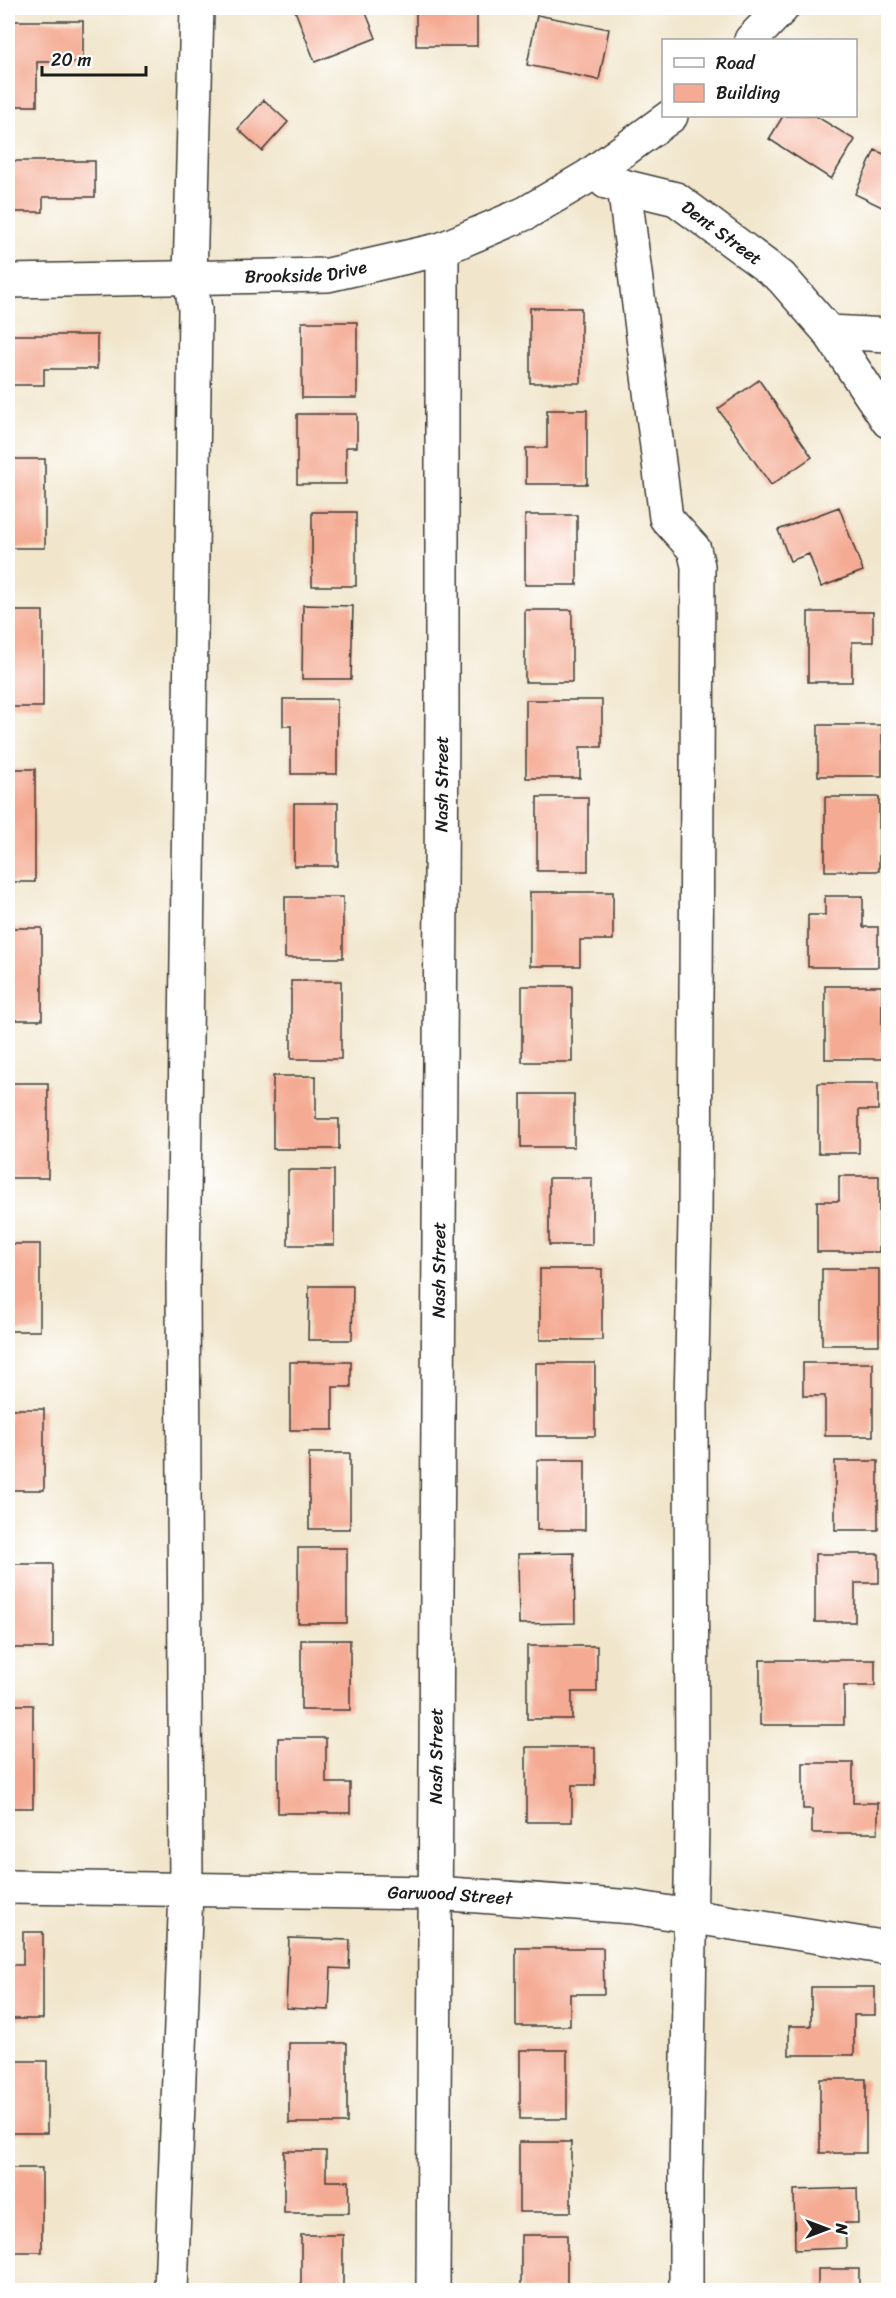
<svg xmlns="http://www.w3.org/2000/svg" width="896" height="2298" font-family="Sriracha,sans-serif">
<rect width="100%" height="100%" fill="#fff"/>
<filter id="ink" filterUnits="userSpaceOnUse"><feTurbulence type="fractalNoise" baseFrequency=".0167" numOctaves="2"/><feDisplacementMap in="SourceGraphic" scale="12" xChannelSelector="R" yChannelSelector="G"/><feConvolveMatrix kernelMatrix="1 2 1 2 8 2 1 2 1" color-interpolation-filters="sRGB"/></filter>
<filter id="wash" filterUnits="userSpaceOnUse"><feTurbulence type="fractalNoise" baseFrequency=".008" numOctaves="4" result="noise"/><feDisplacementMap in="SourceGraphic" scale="24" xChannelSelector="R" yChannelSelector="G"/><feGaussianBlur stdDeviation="1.35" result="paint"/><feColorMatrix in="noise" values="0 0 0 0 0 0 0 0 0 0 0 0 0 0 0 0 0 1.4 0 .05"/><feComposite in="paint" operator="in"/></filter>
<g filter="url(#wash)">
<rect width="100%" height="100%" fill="#f1e6cc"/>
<g id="blocks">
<path fill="#f4aa93" d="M294 8H364L376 38 315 62Z
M416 8H477V46H416Z
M537 15 609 29 599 80 527 65Z
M8 21H83V62H37V106H8Z
M264 100 288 122 262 151 238 129Z
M783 116H816L855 140 831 179 769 139Z
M875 150 888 156V210L855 194Z
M8 161H95V197H43V212H8Z
M530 308H581V383H530Z
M302 322H357V398H302Z
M8 335H97V369H44V385H8Z
M759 380 812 457 771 485 718 409Z
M547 410H587V484H526V448H547Z
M297 414H357V447H346V484H297Z
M8 459H45V548H8Z
M839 507 863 571 821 587 809 554 790 561 778 530Z
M312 512H356V586H312Z
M525 515H577V585H525Z
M303 605 353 606 351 679H302Z
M525 610H572V682H525Z
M8 611H43V707H8Z
M808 612H873V642H852V682H808Z
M283 699H337V774H291V726H283Z
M526 700H602V747H580V778H526Z
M818 725H882V776H818Z
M8 769H35V882H8Z
M537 797H588V871H537Z
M825 797H879V871H825Z
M294 803H338V866H294Z
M530 892H613V940H580V966H530Z
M825 896H863V927H878V967H808V915H825Z
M285 897H343V958H285Z
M8 928H42V1020H8Z
M291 981H341V1059H291Z
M522 986H572V1062H522Z
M825 986H882V1059H825Z
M273 1076H316V1119H339V1149H273Z
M8 1083H48V1178H8Z
M818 1083H878V1110H859V1153H818Z
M521 1094H574V1147H521Z
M288 1170H334V1245H288Z
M839 1176H879V1252H817V1201H839Z
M549 1178H592V1245H549Z
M8 1244H40V1331H8Z
M540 1269H602V1340H540Z
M822 1269H879V1345H822Z
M309 1286H353L352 1340H308Z
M290 1362H351V1387H333V1430H290Z
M536 1363H595V1436H536Z
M803 1363H873V1436H825V1396H803Z
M8 1409H44V1490H8Z
M309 1453H350V1529H309Z
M537 1460H585V1530H537Z
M835 1461H878V1530H835Z
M298 1548H347V1623H298Z
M574 1553 575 1623 519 1624 518 1554Z
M815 1554H879V1583H855V1622H815Z
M8 1564H53V1648H8Z
M301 1640H350V1710H301Z
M527 1646H597V1692H572V1719H527Z
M760 1660H875V1686H844V1725H760Z
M8 1705H33V1808H8Z
M278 1738H326V1783H350V1813H278Z
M526 1747H595V1785H572V1822H526Z
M803 1763H853V1803H878V1833H812V1809H803Z
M23 1932H43V2019H8V1965H23Z
M289 1938 350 1940 349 1969 331 1968 329 2010 286 2008Z
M516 1948H603L604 1994H570V2026H516Z
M811 1987H875V2015H854V2055H789V2026H811Z
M289 2043H347V2123H289Z
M520 2050H567V2119H520Z
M8 2061H47V2133H8Z
M820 2079H866V2153H820Z
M519 2142H571V2212H519Z
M284 2151H326V2181H349V2213H284Z
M8 2168H42V2252H8Z
M857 2188 858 2223H845L846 2248 795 2250 794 2190Z
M301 2235H343V2290H301Z
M521 2235H567V2290H521Z
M818 2269H859V2290H818Z"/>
</g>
</g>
<g filter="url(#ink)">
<use href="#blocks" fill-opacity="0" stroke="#3c3a36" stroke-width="1.5"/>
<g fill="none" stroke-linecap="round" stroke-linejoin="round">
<g stroke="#3c3a36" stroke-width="36">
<g id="minor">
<path d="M751 40 782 8"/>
<path id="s1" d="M606 182 676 199 781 277 829 332 888 421"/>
<path d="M624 186 666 518 694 549 698 566 695 1219 691 1404 692 1824 686 2174V2290"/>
<path id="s2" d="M8 281 328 275 442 249 526 213 587 177 671 116"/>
<path d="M829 332 888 335"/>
<path id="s3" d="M8 1887 435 1893 633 1907 888 1948"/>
<path d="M171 2290 186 1890 183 1282 195 309 190 277 197 8"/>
<path id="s4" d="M433 2290 442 714V249"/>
</g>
</g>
<use href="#minor" stroke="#fff" stroke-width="33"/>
</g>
</g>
<g text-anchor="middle" stroke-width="5" stroke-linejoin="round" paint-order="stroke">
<g font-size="18" fill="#1c1c1c" stroke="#fff">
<text dy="6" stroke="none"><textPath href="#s1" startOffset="129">Dent Street</textPath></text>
<text dy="6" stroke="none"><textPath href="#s2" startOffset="298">Brookside Drive</textPath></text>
<text dy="6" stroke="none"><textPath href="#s4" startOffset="1506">Nash Street</textPath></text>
<text dy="6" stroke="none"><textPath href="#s4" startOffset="1020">Nash Street</textPath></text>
<text dy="6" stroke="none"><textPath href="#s4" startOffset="534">Nash Street</textPath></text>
<text dy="6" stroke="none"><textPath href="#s3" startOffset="442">Garwood Street</textPath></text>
</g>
</g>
<rect width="896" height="2298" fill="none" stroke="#fff" stroke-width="30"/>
<rect x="662" y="39" width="195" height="78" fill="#ffffff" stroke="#a4a4a4" stroke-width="1.5"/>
<rect x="674" y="58" width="30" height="9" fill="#ffffff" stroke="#a4a4a4" stroke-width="1.5"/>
<text x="716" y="69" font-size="18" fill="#1c1c1c">Road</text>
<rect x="674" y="84" width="30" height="18" fill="#f4aa93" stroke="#a4a4a4" stroke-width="1.5"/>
<text x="716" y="99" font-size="18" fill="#1c1c1c">Building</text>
<g transform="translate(827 2229) rotate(90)" stroke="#ffffff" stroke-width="4.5" paint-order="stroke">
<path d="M0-4.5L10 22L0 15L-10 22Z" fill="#1c1c1c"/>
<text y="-9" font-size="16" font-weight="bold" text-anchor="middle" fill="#1c1c1c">N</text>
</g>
<path d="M42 66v9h104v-9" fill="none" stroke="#1c1c1c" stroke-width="3"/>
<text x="51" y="66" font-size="18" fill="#1c1c1c" stroke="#ffffff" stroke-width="4.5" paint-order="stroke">20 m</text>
</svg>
